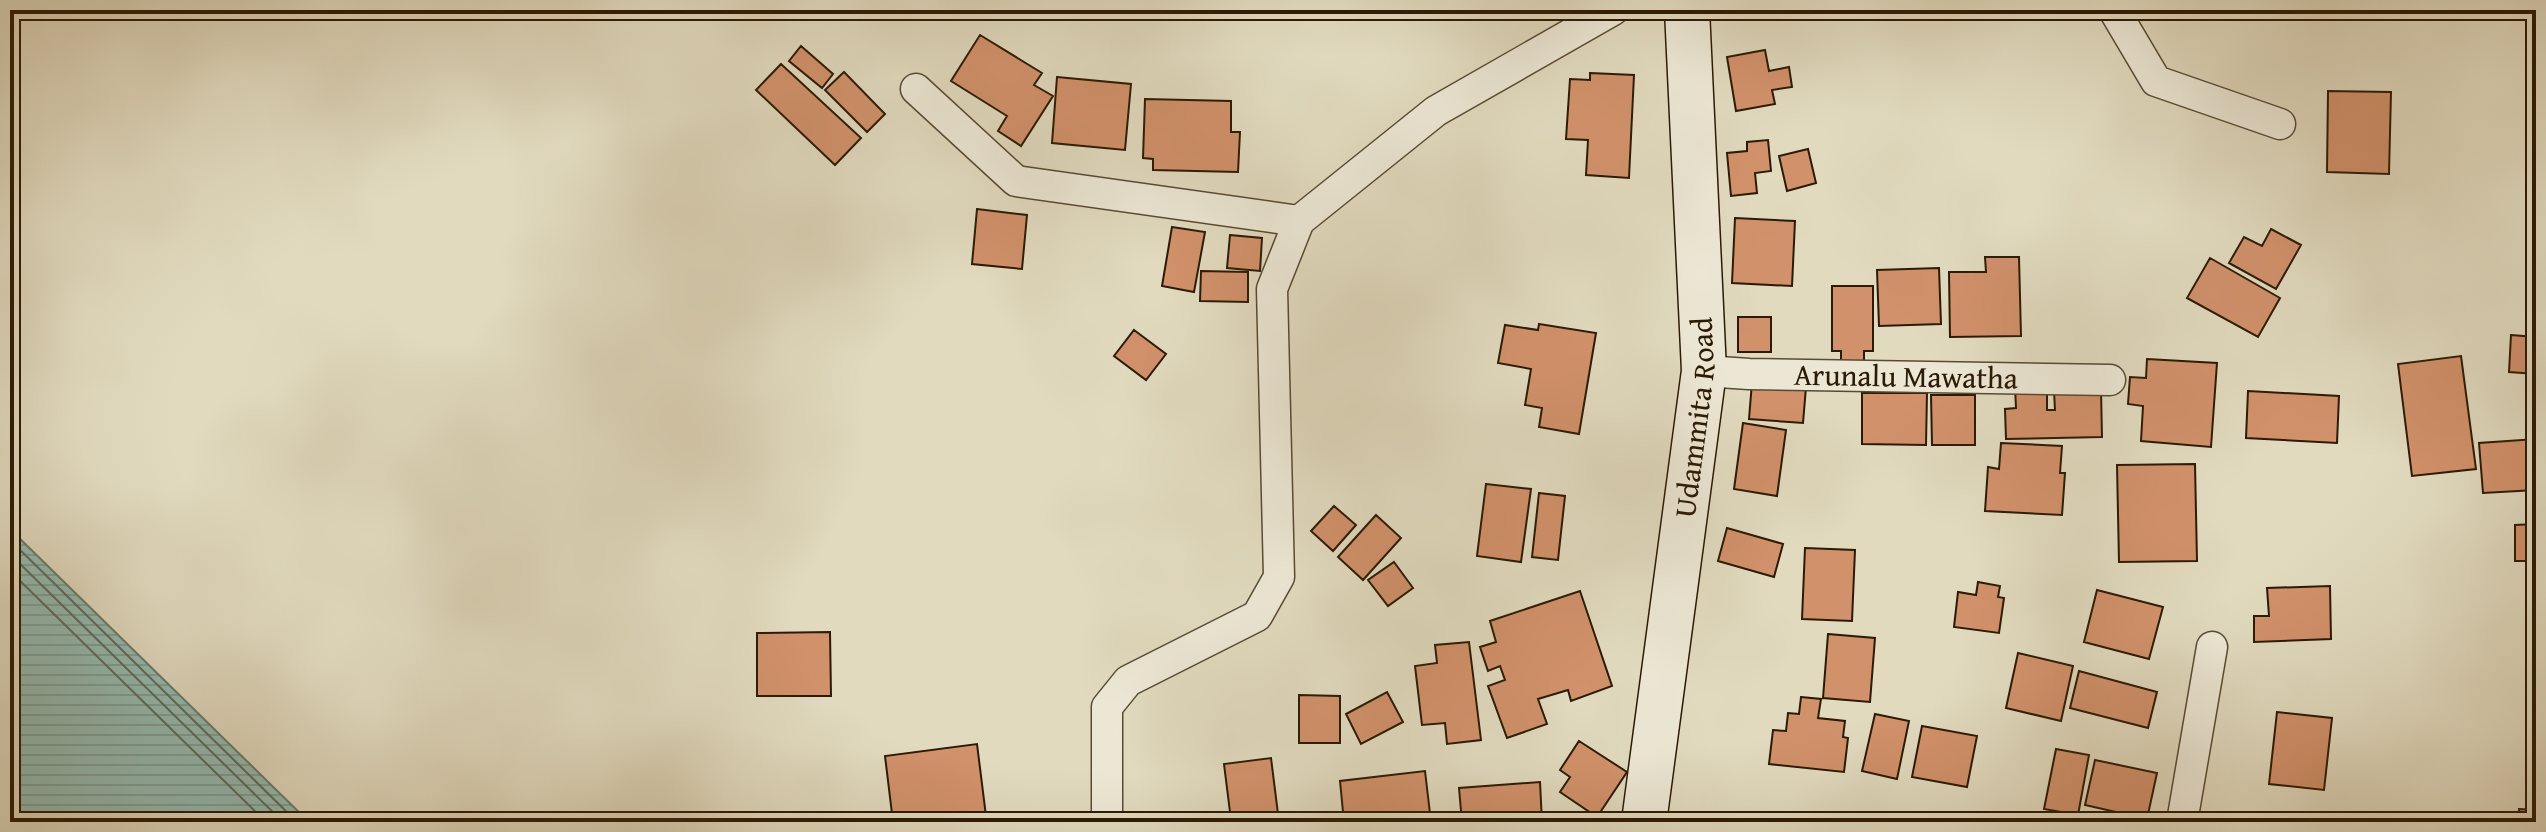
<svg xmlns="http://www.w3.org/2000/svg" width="2546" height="832" font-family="'Gentium Book Plus',serif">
<defs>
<pattern id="water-rules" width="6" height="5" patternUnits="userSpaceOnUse" patternTransform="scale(2)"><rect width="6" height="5" fill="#94bbb2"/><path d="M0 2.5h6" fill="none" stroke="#80a097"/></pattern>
</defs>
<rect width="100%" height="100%" fill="#e1dabf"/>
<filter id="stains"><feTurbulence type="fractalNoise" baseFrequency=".0025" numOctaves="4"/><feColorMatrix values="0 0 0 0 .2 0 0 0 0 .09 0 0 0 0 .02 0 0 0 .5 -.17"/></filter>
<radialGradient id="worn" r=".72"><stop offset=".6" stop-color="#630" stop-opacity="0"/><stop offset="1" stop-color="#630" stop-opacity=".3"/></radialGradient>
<path fill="url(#water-rules)" stroke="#6a7b6c" stroke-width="2" d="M10 529 309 822H10Z"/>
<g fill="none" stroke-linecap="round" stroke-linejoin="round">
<path stroke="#606a5b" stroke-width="2" d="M10 540 297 822
M10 554 283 822
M10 571 266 822"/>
</g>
<path fill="#d1916b" stroke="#2b1a04" stroke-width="2" d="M980 35 1042 73 1034 85 1053 96 1021 146 998 131 1007 116 951 81Z
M801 46 833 74 822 88 789 61Z
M1765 50 1769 71 1789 67 1792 87 1772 90 1775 104 1736 111 1727 57Z
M781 64 861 138 835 165 756 90Z
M844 72 885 114 867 132 825 90Z
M1590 73 1634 75 1629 178 1586 175 1588 140 1566 139 1570 79 1590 80Z
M1057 77 1131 84 1125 150 1052 143Z
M2328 91 2391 92 2389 174 2327 172Z
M1145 99 1231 101V132H1240L1238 172 1153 170V159L1143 158Z
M1768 140 1771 171 1755 173 1757 193 1731 196 1727 153 1747 151V142Z
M1808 149 1816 183 1787 191 1779 156Z
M977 209 1027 215 1022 269 972 264Z
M1735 218 1795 221 1792 286 1732 283Z
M1172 227 1205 232 1194 292 1162 286Z
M2271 229 2301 245 2276 289 2229 263 2244 237 2262 246Z
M1230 235 1262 238 1260 271 1227 268Z
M1985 257H2019L2021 336 1950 337 1949 272H1986Z
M2210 258 2280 298 2258 337 2187 298Z
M1939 268 1941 324 1879 326 1877 270Z
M1201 271 1248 272V302L1200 301Z
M1832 286H1873V351H1864V366H1841V351H1832Z
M1738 317H1771V352H1738Z
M1539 324 1596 333 1579 434 1539 427 1542 408 1525 405 1531 369 1498 363 1505 325 1538 330Z
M1134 330 1166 354 1146 380 1114 356Z
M2511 335 2536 337V374L2509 372Z
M2461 356 2476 469 2412 476 2398 364Z
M2147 359 2217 363 2211 447 2141 441 2143 406 2128 404 2130 377 2146 378Z
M1752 382 1806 387 1803 423 1749 419Z
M2015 387H2047V410H2055L2054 391 2101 390 2102 437 2006 439 2005 409 2016 408Z
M2248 391 2339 396 2337 443 2246 438Z
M1862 393H1927L1926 445 1862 444Z
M1931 395H1975V445H1932Z
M1743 423 1786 430 1777 496 1734 489Z
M2536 439V490L2483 493 2479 443Z
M2001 443 2062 446 2060 473H2065L2062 515 1985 511 1988 467 1999 469Z
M2195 464 2197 561 2119 562 2117 465Z
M1486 484 1531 489 1521 562 1477 556Z
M1539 493 1565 496 1558 560 1532 557Z
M1334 506 1356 525 1333 551 1311 531Z
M1376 515 1401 538 1363 580 1338 557Z
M2536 524V571L2535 561H2515V525Z
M1727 528 1783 544 1774 577 1718 561Z
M1805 548 1855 550 1852 621 1802 619Z
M1394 562 1413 588 1388 606 1368 580Z
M1978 582 2000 586 1998 597 2004 598 1999 633 1954 627 1958 592 1976 595Z
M2330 586 2331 639 2254 642V616H2269L2267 588Z
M2097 590 2163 607 2149 659 2084 642Z
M1580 591 1612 686 1571 701 1568 690 1538 699 1547 724 1507 738 1488 686 1505 680 1500 666 1488 671 1480 647 1496 642 1490 621Z
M830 632 831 696H757V633Z
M1828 634 1875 638 1870 702 1823 698Z
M1469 642 1481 740 1447 744 1445 723 1422 725 1415 666 1437 663 1435 645Z
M2018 653 2073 666 2061 721 2006 708Z
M2079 671 2157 692 2148 728 2070 708Z
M1387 692 1403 722 1361 744 1346 714Z
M1299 695 1340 696V743H1299Z
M1801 697 1821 699 1818 718 1845 721 1843 737 1848 738 1844 772 1769 764 1773 730 1786 731 1788 713 1799 714Z
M2277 712 2332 718 2324 790 2269 784Z
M1875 714 1909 721 1897 779 1862 771Z
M1922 726 1977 736 1967 787 1912 777Z
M1579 741 1627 772 1597 817 1560 792 1570 777 1560 770Z
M977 744 986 816 933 822H893L885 756Z
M2056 749 2089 755 2078 815 2044 809Z
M1271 758 1278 814 1231 820 1224 764Z
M2095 760 2157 773 2147 819 2085 805Z
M1425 771 1431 822H1344L1340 781Z
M1540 782 1542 822H1462L1459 788Z
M2519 809 2536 810V822H2519Z"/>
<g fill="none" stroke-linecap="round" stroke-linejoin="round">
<g stroke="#584a33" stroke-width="33">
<g id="street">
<path d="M2114 10 2156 81 2280 124"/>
<path d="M916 89 1016 181 1299 221 1436 111 1613 10"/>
<path id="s1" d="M1704 371 1749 374 2110 380"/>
<path d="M1107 822V707L1128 681 1257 616 1279 577 1272 289 1299 221"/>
<path d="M2182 822 2212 647"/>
</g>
</g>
<g stroke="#2b1a04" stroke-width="47">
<g id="secondary">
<path id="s2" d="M1644 822 1704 371 1687 10"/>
</g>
</g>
<use href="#street" stroke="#ece7d5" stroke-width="30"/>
<use href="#secondary" stroke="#ece7d5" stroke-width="44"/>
</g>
<g text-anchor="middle" stroke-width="7" stroke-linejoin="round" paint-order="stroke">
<g font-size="30" fill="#2b1a04" stroke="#ece7d5">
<text dy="10" stroke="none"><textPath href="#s1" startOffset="202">Arunalu Mawatha</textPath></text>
<text dy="10" stroke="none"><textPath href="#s2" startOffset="408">Udammita Road</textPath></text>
</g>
</g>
<rect width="2546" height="832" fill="none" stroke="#e1dabf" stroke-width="40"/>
<rect x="12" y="12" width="2522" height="808" fill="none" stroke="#2b1a04" stroke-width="4"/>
<rect x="20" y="20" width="2506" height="792" fill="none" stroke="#2b1a04" stroke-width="2"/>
<rect width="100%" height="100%" filter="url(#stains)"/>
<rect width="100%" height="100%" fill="url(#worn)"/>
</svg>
